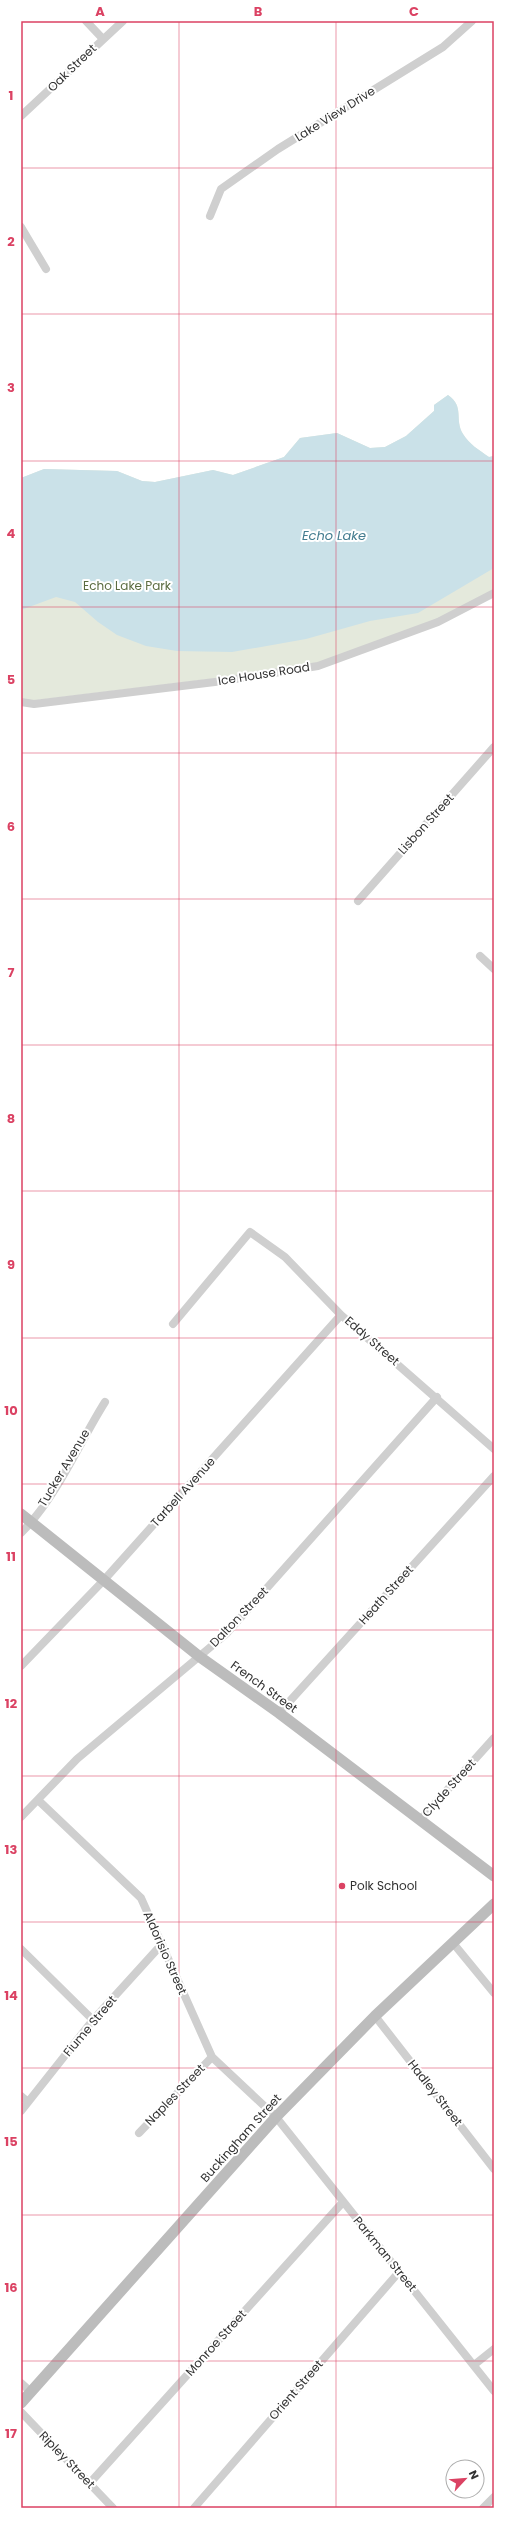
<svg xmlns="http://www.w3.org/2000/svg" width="515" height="2529" font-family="Poppins,sans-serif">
<rect width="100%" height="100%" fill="#fff"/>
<path fill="#e4e9dc" d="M448 395C465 407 454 419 463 434 469 444 479 450 489 457L494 456V593L438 622 318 666 21 702V478L44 469 117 471 142 481 155 482 213 470 233 475 284 457 300 438 337 433 370 448 385 447 406 436 434 411V405Z"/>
<path fill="#cae1e8" d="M448 395C465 407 454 419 463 434 469 444 479 450 489 457L494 456V568L418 613 370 621 306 639 232 652 177 651 146 646 117 635 98 622 75 602 56 597 21 610V478L44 469 117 471 142 481 155 482 213 470 233 475 284 457 300 438 337 433 370 448 385 447 406 436 434 411V405Z"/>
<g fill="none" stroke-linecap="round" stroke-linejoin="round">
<path stroke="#cfcfcf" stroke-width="8" d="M86 21 103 39
M21 116 123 21
M210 216 221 189 278 149 443 47 472 21
M21 227 46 269
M21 702 34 704 223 681 318 666 438 622 494 593
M358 901 494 747
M480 956 494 969
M173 1324 250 1232 285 1257 341 1315 494 1449
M21 1533C57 1497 78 1445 105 1402
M21 1666 104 1580 341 1315
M279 1713 494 1476
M38 1800 141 1898 212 2057 276 2117 494 2391
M21 1817 77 1759 226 1634 437 1397
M421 1819 494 1738
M453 1943 494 1993
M21 1949 93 2020
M375 2016 494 2169
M21 2096 28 2102
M21 2111 93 2020 162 1944
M139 2133 212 2057
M474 2365 494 2349
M21 2383 31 2392
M21 2412 113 2508
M89 2484 343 2202
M194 2508 399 2272
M483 2508 494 2497"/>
<path stroke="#bcbcbc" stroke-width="11" d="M21 1514 200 1657 279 1713 494 1876
M21 2403 276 2117 375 2016 494 1904"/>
</g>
<path fill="none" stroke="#db4263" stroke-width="1" stroke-opacity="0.55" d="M179 21V2508M336 21V2508M21 168H494M21 314H494M21 461H494M21 607H494M21 753H494M21 899H494M21 1045H494M21 1191H494M21 1338H494M21 1484H494M21 1630H494M21 1776H494M21 1922H494M21 2068H494M21 2215H494M21 2361H494"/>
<circle fill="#db4263" stroke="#fff" stroke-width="1.5" cx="342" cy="1886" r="4"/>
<g text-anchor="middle" stroke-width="4" stroke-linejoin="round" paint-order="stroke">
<g font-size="12" fill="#323232" stroke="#fff">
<text transform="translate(72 68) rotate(-44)" y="4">Oak Street</text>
<text transform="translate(335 114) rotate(-32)" y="4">Lake View Drive</text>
<text transform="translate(264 674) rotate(-9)" y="4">Ice House Road</text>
<text transform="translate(426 824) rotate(-48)" y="4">Lisbon Street</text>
<text transform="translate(372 1341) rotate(41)" y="4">Eddy Street</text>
<text transform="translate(64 1468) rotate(-59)" y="4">Tucker Avenue</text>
<text transform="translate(183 1492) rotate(-48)" y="4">Tarbell Avenue</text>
<text transform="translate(386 1595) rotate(-48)" y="4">Heath Street</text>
<text transform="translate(239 1617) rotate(-46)" y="4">Dalton Street</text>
<text transform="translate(264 1687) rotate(36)" y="4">French Street</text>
<text transform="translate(449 1788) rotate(-48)" y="4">Clyde Street</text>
<text transform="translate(165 1953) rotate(66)" y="4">Aldorisio Street</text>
<text transform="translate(90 2026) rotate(-50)" y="4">Fiume Street</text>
<text transform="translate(435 2093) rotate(52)" y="4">Hadley Street</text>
<text transform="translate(175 2095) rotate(-46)" y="4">Naples Street</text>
<text transform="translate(241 2138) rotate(-48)" y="4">Buckingham Street</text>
<text transform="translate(385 2254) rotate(51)" y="4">Parkman Street</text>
<text transform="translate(216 2343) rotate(-48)" y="4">Monroe Street</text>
<text transform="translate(296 2390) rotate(-49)" y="4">Orient Street</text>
<text transform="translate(67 2460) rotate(46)" y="4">Ripley Street</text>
</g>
<g font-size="12" fill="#5b6c41" stroke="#fff">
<text x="127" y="590">Echo Lake Park</text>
</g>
<g font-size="12" fill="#323232" stroke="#fff" text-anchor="start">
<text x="350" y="1890">Polk School</text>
</g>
<g font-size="13" font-style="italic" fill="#447d90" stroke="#fff">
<text x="334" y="540">Echo Lake</text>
</g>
</g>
<rect width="515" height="2529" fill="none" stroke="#ffffff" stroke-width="44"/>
<g transform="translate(465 2479) rotate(64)"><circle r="19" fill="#ffffff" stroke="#adadad"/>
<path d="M0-3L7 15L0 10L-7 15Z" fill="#db4263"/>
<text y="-6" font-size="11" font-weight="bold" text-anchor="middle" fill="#323232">N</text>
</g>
<rect x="22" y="22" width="471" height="2485" fill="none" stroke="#db4263" stroke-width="1.5"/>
<g font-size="13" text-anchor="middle" font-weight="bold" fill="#db4263">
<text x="100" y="16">A</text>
<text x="258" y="16">B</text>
<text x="414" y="16">C</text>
<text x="11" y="100">1</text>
<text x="11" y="246">2</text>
<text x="11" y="392">3</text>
<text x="11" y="538">4</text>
<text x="11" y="684">5</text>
<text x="11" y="831">6</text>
<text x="11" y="977">7</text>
<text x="11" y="1123">8</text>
<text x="11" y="1269">9</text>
<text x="11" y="1415">10</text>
<text x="11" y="1561">11</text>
<text x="11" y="1708">12</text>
<text x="11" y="1854">13</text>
<text x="11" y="2000">14</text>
<text x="11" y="2146">15</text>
<text x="11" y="2292">16</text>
<text x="11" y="2438">17</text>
</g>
</svg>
